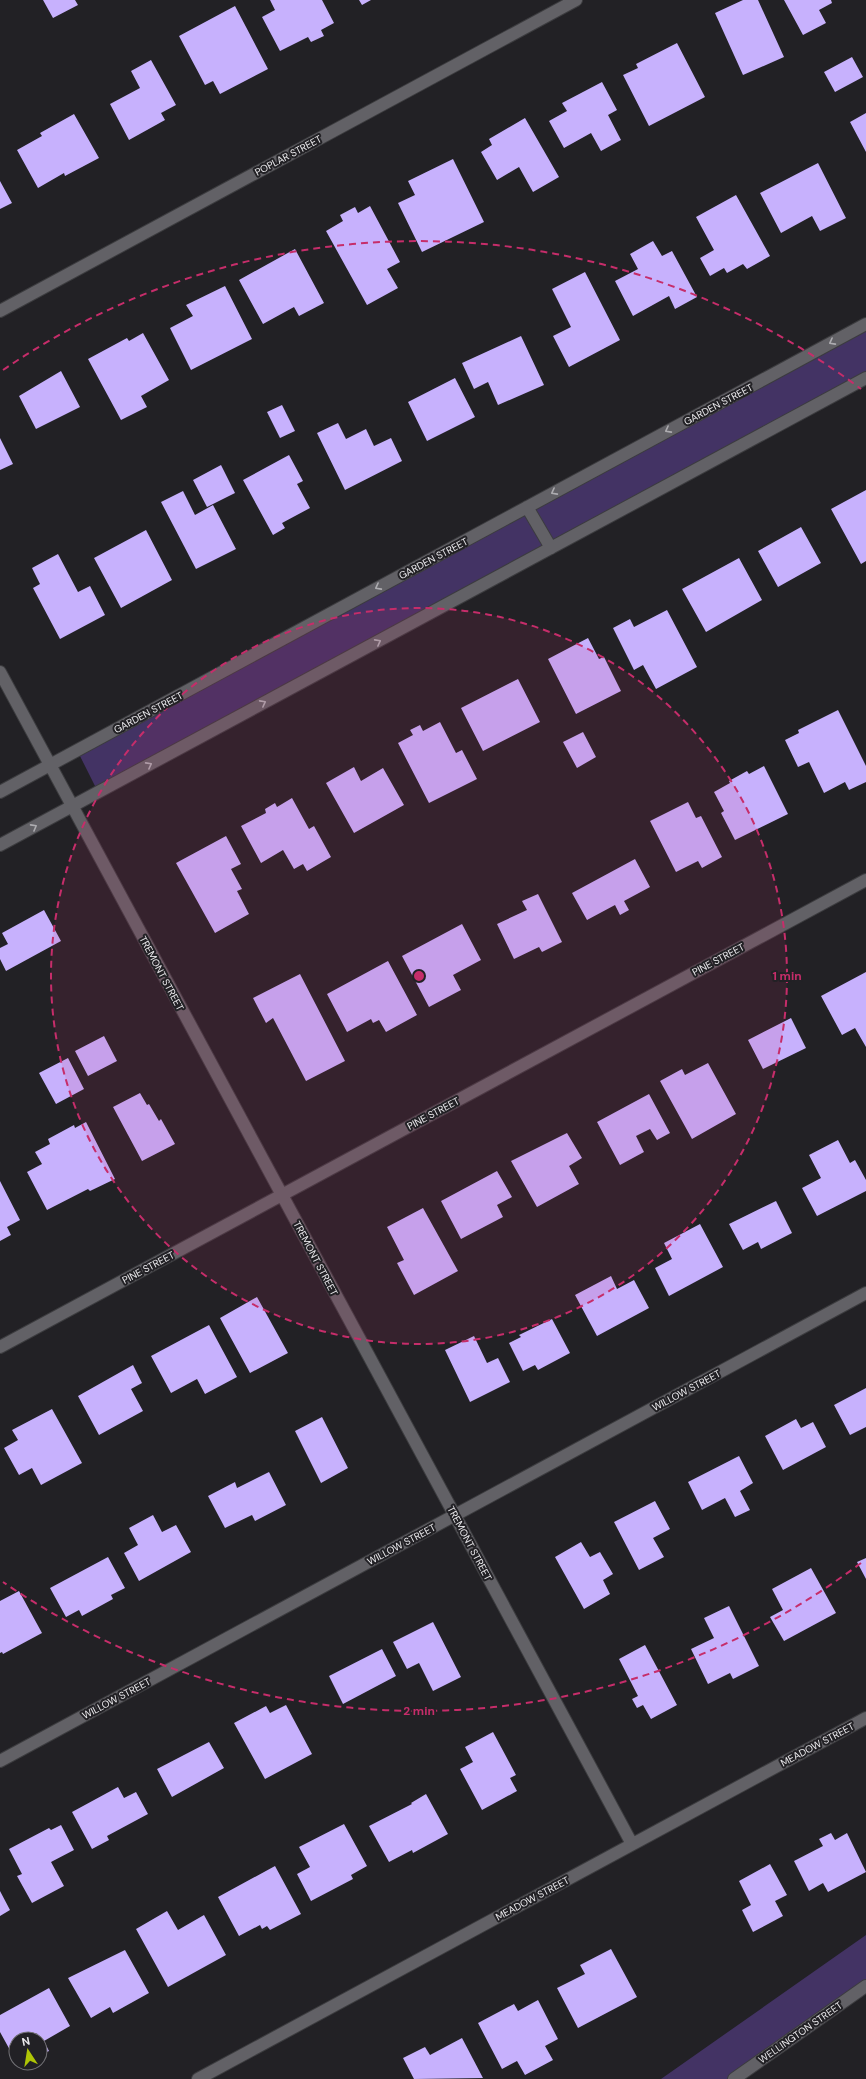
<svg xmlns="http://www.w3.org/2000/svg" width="866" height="2079" font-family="'DM Sans',sans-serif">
<rect width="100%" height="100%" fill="#222125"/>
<path fill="#433364" d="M866 329V374L96 788 79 754Z
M866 1935V1984L732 2079H661Z"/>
<path fill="#c7b1fd" d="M43 0H75L78 5 53 18Z
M270 0H322L334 23 321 30 324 36 311 42 308 37 280 51 262 17 275 10Z
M359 0H371L362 5Z
M743 0H758L784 57 743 75 715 13Z
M784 0H831L832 3 819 10 826 23 803 35Z
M235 6 268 69 220 94 213 81 205 85 179 36Z
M677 43 705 97 649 126 623 75 638 68 636 64Z
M852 57 863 77 835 92 824 72Z
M151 60 176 105 161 113 165 120 129 140 110 104 140 88 131 71Z
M602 82 617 110 608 115 621 140 601 151 591 133 564 148 549 121 567 111 562 103Z
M866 113V152L850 122Z
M74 114 99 158 65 176 64 173 38 188 17 150 42 136 40 133Z
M525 118 559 177 533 192 519 167 497 180 481 152 492 145 489 139Z
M453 159 484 222 422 252 398 203 415 195 408 181Z
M818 163 846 218 820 231 812 216 781 233 760 193Z
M0 181 12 203 0 209Z
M736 195 770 256 747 269 743 264 727 273 724 268 710 276 700 258 714 250 696 217Z
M370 206 400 262 387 269 398 288 367 305 326 231 343 221 340 215 355 207 358 213Z
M653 241 662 256 672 251 697 297 675 309 669 296 633 316 615 281 638 269 630 254Z
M295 249 324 303 299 316 294 307 263 324 239 280Z
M585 272 620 340 569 367 553 336 571 327 552 289Z
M225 286 252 339 191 370 170 328 193 316 186 305Z
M143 333 169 380 141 396 147 407 121 420 88 359 127 338 129 341Z
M521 336 544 385 498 405 488 382 474 389 462 363Z
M61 371 80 407 36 429 19 396Z
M455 378 475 417 427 441 408 402Z
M282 405 295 431 280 438 267 412Z
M338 423 346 439 366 429 374 446 391 438 402 461 345 490 317 433Z
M0 438 13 464 0 470Z
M289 455 303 481 297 484 310 508 282 523 285 528 273 535 243 480Z
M221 465 235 493 207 507 193 480Z
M866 490V561L861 564 831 509Z
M183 491 195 515 213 505 236 549 196 569 161 502Z
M801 527 821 563 778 587 758 551Z
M146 530 172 580 121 608 94 558Z
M58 554 78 592 90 586 105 615 60 639 33 588 40 584 32 568Z
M739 558 762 600 706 632 682 589Z
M667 610 697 667 656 689 643 665 634 670 613 628 630 619 634 627Z
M588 638 599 659 604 657 621 691 576 714 548 659Z
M518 679 540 722 483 751 461 708Z
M838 710 866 766V782L849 790 845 782 824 793 809 762 798 767 785 740 799 733 798 730Z
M440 722 456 753 462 750 477 779 429 803 398 743 413 735 410 730 420 725 423 731Z
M583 732 596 757 577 768 563 742Z
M764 766 788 814 735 840 721 813 724 811 714 792 730 783 729 781 747 771 749 774Z
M354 767 361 781 383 768 404 805 354 833 326 783Z
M292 798 309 829 314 826 331 857 307 871 303 864 294 869 283 850 261 863 241 826 266 813 265 809 275 803 277 807Z
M688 802 696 818 701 816 722 857 702 868 698 861 676 872 650 821Z
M226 836 241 864 231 869 242 889 237 891 249 914 215 933 176 863Z
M635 859 650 887 624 901 629 910 620 915 615 905 587 920 572 893Z
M538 894 562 942 542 952 539 947 514 959 497 924 527 910 522 901Z
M44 910 61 941 6 971 0 959V948L8 944 2 933Z
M462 924 481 960 453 975 461 990 429 1007 402 956Z
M388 961 417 1015 386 1032 379 1020 373 1023 371 1019 347 1032 327 994Z
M866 972V1047L855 1028 842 1035 821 996Z
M300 974 345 1061 306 1081 273 1018 266 1023 253 998Z
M791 1018 806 1048 763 1069 748 1040Z
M104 1036 117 1061 88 1076 75 1051Z
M68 1058 84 1089 56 1104 39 1073Z
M708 1063 736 1114 692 1139 660 1081 682 1069 685 1075Z
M140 1093 147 1105 149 1104 159 1121 161 1119 175 1144 142 1161 113 1107Z
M649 1094 670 1133 657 1140 650 1129 636 1136 644 1152 620 1165 597 1122Z
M86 1122 115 1179 90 1191 88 1189 47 1210 27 1172 42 1164 35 1152 50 1144 48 1139 74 1125 75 1128Z
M567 1133 582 1158 569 1166 579 1184 537 1207 511 1161Z
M838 1140 850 1163 855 1160 866 1180V1191L817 1216 802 1188 821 1178 809 1155Z
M497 1171 512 1197 497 1205 503 1217 461 1239 441 1201Z
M0 1181 20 1220 7 1227 11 1235 0 1241Z
M776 1201 792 1233 761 1249 758 1242 743 1250 729 1224Z
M423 1208 458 1271 414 1295 397 1263 404 1260 387 1227Z
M700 1224 723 1267 669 1296 655 1268 672 1259 664 1243Z
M611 1276 617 1289 634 1280 649 1308 597 1336 575 1295Z
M257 1297 288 1353 250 1373 220 1318Z
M552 1319 570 1353 538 1370 535 1365 523 1371 509 1343 521 1337 519 1335Z
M209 1325 237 1377 205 1394 197 1379 171 1393 151 1356Z
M474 1336 487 1363 498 1358 510 1382 470 1402 445 1350Z
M133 1365 142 1383 131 1389 143 1411 99 1435 78 1396Z
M866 1388V1427L850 1435 834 1405Z
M52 1409 82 1463 41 1485 32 1468 19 1475 4 1448 18 1440 12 1430Z
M322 1417 348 1468 321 1483 295 1431Z
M796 1419 801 1428 813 1422 826 1447 783 1470 765 1436Z
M739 1456 753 1483 740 1491 750 1510 735 1517 725 1498 702 1510 688 1482Z
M269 1472 286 1505 255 1521 252 1515 225 1528 208 1496 235 1482 237 1488Z
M655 1501 670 1529 653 1538 664 1557 639 1570 614 1522Z
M153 1515 162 1532 176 1525 191 1552 139 1581 124 1553 138 1545 129 1528Z
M581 1542 590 1557 600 1552 613 1574 603 1580 610 1594 584 1609 555 1557Z
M108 1557 125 1588 111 1595 113 1599 82 1616 79 1610 66 1617 50 1588Z
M866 1558V1579L857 1562Z
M811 1568 836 1613 784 1641 770 1617 783 1610 772 1589Z
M19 1591 42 1633 3 1654 2 1652 0 1653V1601Z
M729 1606 759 1666 733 1679 730 1673 708 1684 691 1649 714 1638 704 1618Z
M433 1622 461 1677 433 1691 419 1663 407 1669 393 1642Z
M645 1645 677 1705 651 1719 643 1705 637 1708 632 1699 638 1696 619 1659Z
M382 1649 396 1676 343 1704 329 1676Z
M286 1705 312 1754 265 1779 234 1723 266 1706 270 1713Z
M493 1732 516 1775 510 1778 517 1791 482 1810 460 1769 473 1762 465 1747Z
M209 1742 224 1768 172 1797 157 1769Z
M118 1787 124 1798 136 1792 148 1814 107 1836 109 1840 92 1849 72 1812Z
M426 1794 448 1834 413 1853 412 1850 389 1862 369 1826 412 1804 411 1803Z
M344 1824 367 1866 351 1875 353 1879 311 1901 297 1874 310 1867 299 1847Z
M61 1825 74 1850 51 1862 64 1886 32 1903 17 1876 22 1874 9 1849 49 1828 51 1830Z
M831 1833 835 1840 847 1833 866 1872 828 1892 823 1883 809 1891 794 1861 823 1846 819 1839Z
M770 1864 787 1895 775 1901 783 1916 753 1932 742 1910 751 1905 739 1881Z
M275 1866 301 1914 270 1930 267 1926 262 1929 260 1925 239 1936 218 1897Z
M0 1891 10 1910 0 1916Z
M167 1911 178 1930 204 1915 226 1955 168 1987 136 1929Z
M611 1949 637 1997 578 2028 557 1988 585 1974 580 1965Z
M125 1950 149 1993 113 2013 110 2007 91 2018 68 1978Z
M49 1988 70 2026 44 2041 49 2051 40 2055V2039H16V2061L0 2032V2015Z
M538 2000 558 2039 545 2046 553 2060 525 2075 517 2061 502 2069 478 2023 514 2004 518 2011Z
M462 2038 483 2078 414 2079 403 2058 425 2047 430 2055Z
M17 2063H26L19 2067Z"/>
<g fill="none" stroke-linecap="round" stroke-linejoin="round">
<g stroke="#3c3c3f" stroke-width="14">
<path id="minor" d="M0 311 576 0
M527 507 551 548
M0 672 632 1844
M0 792 866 324
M0 845 866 378
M0 1347 866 880
M0 1761 866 1293
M198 2079 866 1718
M734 2079 866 1986"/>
</g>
<use href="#minor" stroke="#626166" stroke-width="12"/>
</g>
<defs><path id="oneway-chevron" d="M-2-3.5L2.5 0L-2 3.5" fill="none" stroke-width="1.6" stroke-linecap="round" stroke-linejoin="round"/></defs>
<g stroke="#adacb0">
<use href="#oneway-chevron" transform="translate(832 342) rotate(152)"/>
<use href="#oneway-chevron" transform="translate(668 430) rotate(152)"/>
<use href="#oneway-chevron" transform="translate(554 492) rotate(152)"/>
<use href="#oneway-chevron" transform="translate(378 587) rotate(152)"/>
<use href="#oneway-chevron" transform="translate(378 642) rotate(-28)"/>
<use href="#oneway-chevron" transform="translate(263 703) rotate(-28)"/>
<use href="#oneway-chevron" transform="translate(149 765) rotate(-28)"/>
<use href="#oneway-chevron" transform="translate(34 827) rotate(-29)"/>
</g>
<circle cx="419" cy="976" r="368" fill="#c62d6a" fill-opacity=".12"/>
<g fill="none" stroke="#c62d6a" stroke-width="2" stroke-dasharray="7 5">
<circle cx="419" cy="976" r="368"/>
<path d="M861 1563A735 735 0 0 1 3 1582M3 370A735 735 0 0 1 861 389"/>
</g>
<g text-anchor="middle" stroke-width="4" stroke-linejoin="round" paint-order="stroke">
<g font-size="10" fill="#ebeaed" stroke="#222125">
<text transform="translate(288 155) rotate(-28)" y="4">POPLAR STREET</text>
<text transform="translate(718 404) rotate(-28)" y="4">GARDEN STREET</text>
<text transform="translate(433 558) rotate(-28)" y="4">GARDEN STREET</text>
<text transform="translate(148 712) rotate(-28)" y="4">GARDEN STREET</text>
<text transform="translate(718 959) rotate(-28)" y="4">PINE STREET</text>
<text transform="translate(162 973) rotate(62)" y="4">TREMONT STREET</text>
<text transform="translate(433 1113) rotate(-28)" y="4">PINE STREET</text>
<text transform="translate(316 1258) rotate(62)" y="4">TREMONT STREET</text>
<text transform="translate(148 1267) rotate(-28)" y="4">PINE STREET</text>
<text transform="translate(686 1390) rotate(-28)" y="4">WILLOW STREET</text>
<text transform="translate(470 1543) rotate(62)" y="4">TREMONT STREET</text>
<text transform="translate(401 1544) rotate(-28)" y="4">WILLOW STREET</text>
<text transform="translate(116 1698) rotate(-28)" y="4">WILLOW STREET</text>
<text transform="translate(817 1744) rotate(-28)" y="4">MEADOW STREET</text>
<text transform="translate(532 1898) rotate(-28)" y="4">MEADOW STREET</text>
<text transform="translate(800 2032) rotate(-35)" y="4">WELLINGTON STREET</text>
</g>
</g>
<circle cx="419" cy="976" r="6" fill="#c62d6a" stroke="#222125" stroke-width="2"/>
<g font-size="12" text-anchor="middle" font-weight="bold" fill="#c62d6a" stroke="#222125" stroke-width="4" stroke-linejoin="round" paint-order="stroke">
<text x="787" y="980">1 min</text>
<text x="419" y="1715">2 min</text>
</g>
<g transform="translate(28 2051) rotate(348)"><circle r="19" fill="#222125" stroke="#727175"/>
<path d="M0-3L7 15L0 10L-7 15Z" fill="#afc506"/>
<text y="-6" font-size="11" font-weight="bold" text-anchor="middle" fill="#ebeaed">N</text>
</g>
</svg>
